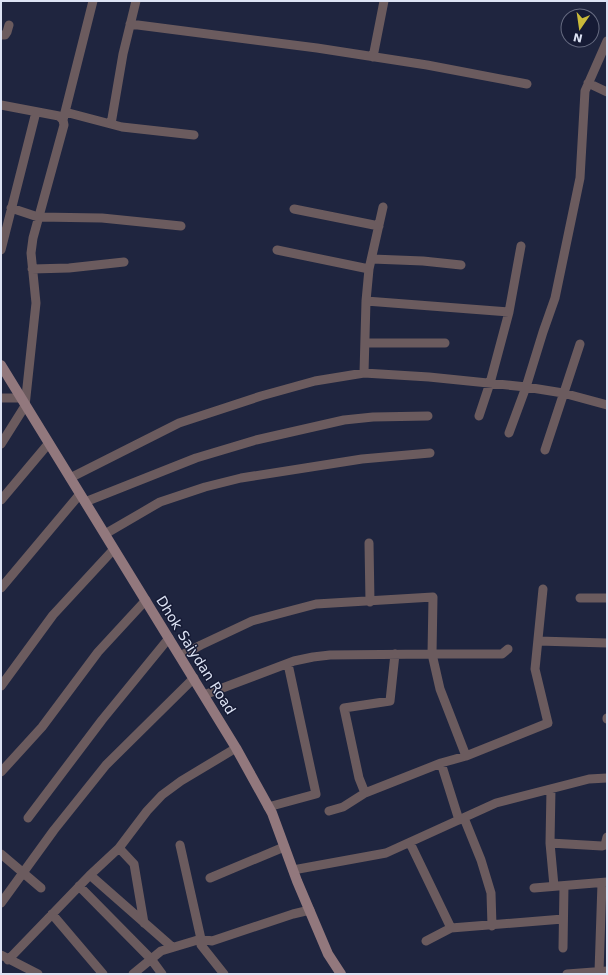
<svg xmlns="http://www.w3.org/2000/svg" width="608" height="975" font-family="'DejaVu Sans',sans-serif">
<rect width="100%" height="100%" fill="#1f253f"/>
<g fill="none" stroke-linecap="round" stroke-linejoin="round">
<path stroke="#6b5b5e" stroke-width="9" d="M130 24 317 48 427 65 527 84
M1 35H5L7 32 9 25
M373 57 384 1
M588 83 607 92
M1 105 59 116 63 120
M65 112 122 127 194 135
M111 124 123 54 136 1
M11 208 38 217 102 218 181 226
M294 209 379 226
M1 250 36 112
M277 250 369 269
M372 259 423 261 461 265
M32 269 69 268 124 262
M366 301 509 312
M365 343H445
M364 373 366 301 369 269 383 207
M1 398H20
M479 416 490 383 509 312 521 246
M509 433 526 387 543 332 555 298 580 178 585 91 607 41
M1 444 25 406 36 303 31 253 33 238 64 125 63 120 93 1
M545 450 580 344
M70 478 179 423 261 396 315 381 364 373 429 377 526 387 563 393 607 405
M1 500 49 443
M85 502 196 458 256 440 344 420 373 417 428 416
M105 534 160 502 205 487 241 478 362 459 430 453
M369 543 370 602
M1 588 80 494
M580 598H607
M538 641 607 643
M180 656 201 645 252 621 316 604 433 597 432 654H502L508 649
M1 686 53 615 114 549
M204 695 294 661 313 657 330 655 432 654 440 689 466 756
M607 718V719
M441 763 466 756 548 723 535 669 543 589
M1 772 42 727 98 652 146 600
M551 789 550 843 554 886
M365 793 359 778 344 708 390 701 395 654
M268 807 316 794 288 664
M329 811 343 807 365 793 441 763 459 820
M28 818 102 720 169 638
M464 818 481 860 491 893 492 926
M410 843 451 928
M550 843 602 846 605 845 607 837
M180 845 201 939V945L224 974
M119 848 134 864 144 923
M1 854 41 888
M293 870 386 853 496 803 589 779 607 778
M90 875 172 947
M210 878 284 847
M79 886 151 959 162 974
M534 888 607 882
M1 903 54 830 106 765 194 678
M52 914 103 974
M426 941 451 928 563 919
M563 948 564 886
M1 955 38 974
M8 960 90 875 119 848 147 811 162 795 181 781 236 748
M599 972 602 883
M133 974 161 951 201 939 212 941 293 914 310 910
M567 974 607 971"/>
<path stroke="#92787d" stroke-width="10" d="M1 365 236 748 272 813 297 881 328 954 341 974"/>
</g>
<g text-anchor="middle" stroke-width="3" stroke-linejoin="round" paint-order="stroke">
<g font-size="14" fill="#dde3f4" stroke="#161b35">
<text transform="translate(196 655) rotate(58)" y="5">Dhok Saiydan Road</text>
</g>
</g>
<rect width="608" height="975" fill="none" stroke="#dde3f4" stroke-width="4"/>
<g transform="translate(580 28) rotate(193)"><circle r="19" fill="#161b35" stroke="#666b81"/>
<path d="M0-3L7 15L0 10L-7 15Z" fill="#caba3a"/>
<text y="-6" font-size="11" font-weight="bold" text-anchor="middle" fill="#dde3f4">N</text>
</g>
</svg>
